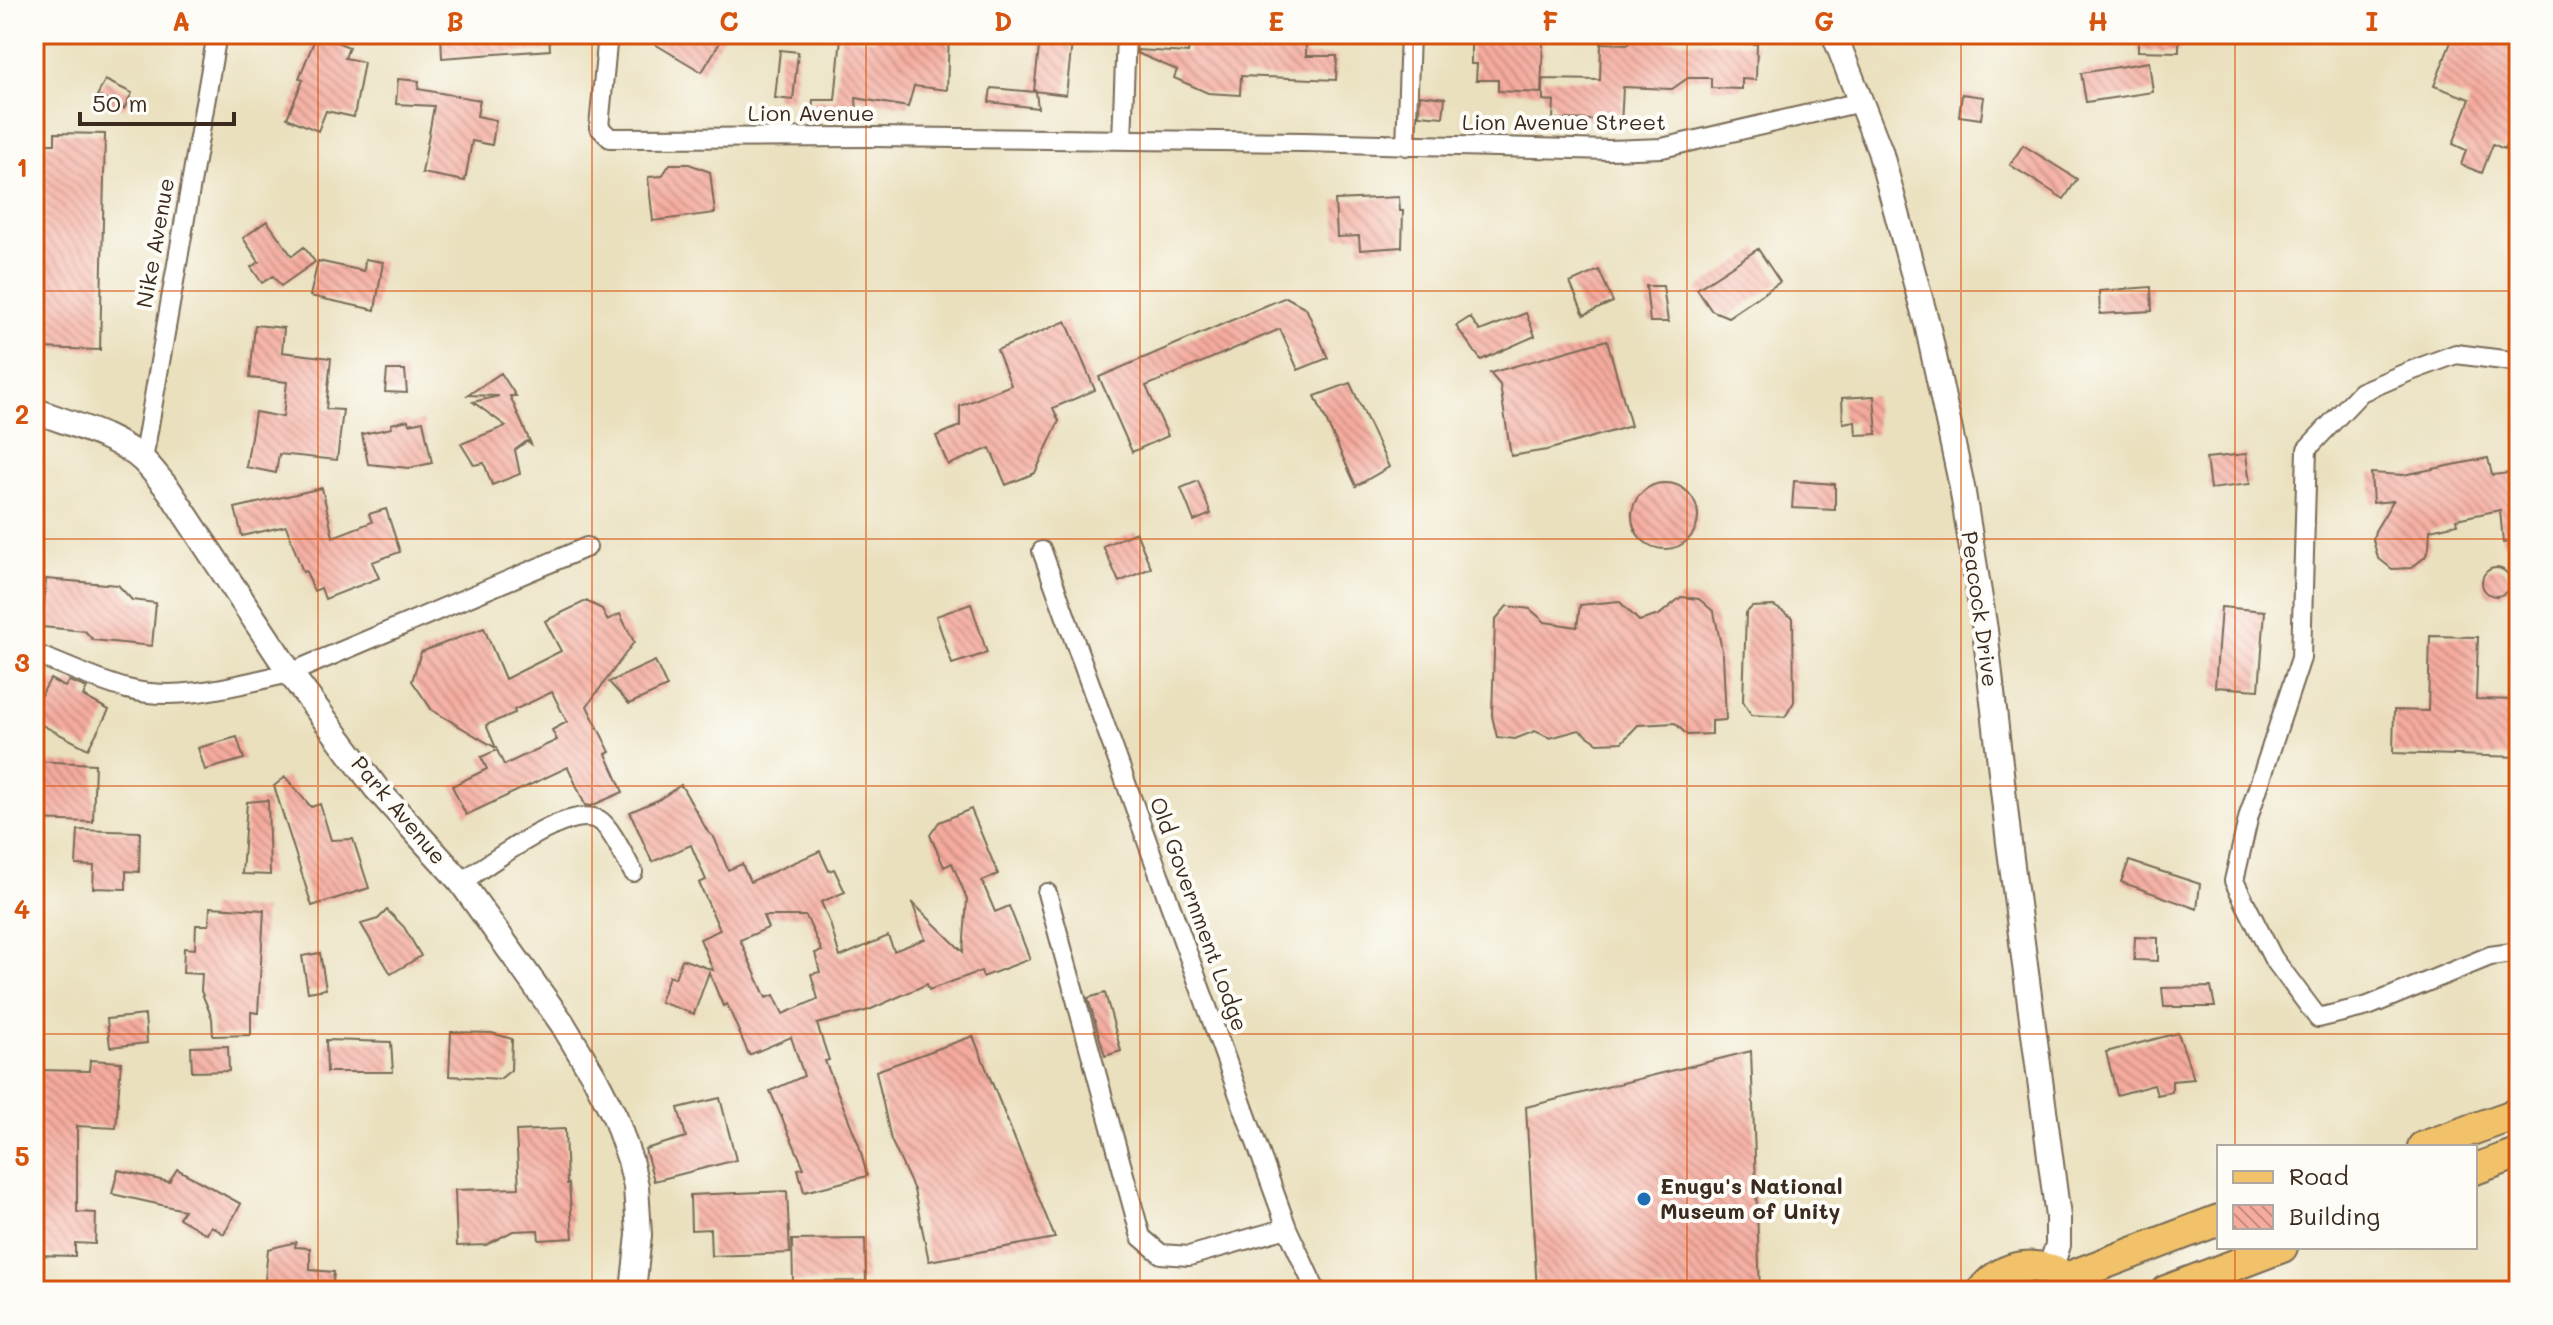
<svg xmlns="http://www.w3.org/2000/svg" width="2553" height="1325" font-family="Mali,sans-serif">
<defs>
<pattern id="building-back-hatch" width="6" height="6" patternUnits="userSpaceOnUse" patternTransform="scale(2)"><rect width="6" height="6" fill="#f5ab9e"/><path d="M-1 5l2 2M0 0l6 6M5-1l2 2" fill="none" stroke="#c88b80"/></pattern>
</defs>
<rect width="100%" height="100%" fill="#fdfcf7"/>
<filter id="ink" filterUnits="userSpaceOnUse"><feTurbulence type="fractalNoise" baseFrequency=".0125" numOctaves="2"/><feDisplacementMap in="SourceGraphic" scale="16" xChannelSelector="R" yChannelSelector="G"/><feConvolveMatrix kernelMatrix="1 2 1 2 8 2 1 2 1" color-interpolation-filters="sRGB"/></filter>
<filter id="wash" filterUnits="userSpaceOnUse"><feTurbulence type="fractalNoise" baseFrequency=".006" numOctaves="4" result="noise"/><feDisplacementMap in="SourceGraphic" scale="32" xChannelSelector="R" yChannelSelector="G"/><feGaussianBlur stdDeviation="1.8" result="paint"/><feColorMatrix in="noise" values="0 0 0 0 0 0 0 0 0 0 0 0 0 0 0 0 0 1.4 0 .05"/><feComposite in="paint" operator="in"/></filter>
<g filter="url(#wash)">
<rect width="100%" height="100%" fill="#eae0be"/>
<g id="blocks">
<path fill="url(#building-back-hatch)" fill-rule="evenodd" d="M317 34 349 47 345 58 364 62 354 117 326 111 318 131 287 118 303 80 299 78Z
M441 34H549L550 50 442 58Z
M638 34H725L702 72Z
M876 34H949L947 90 914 86 908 107 856 98 857 115 812 116 813 100H835L841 37 874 40Z
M1198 34H1306V56H1337L1336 80 1241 76 1240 95 1208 93 1174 78 1177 70 1137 53V50L1188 53 1189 44 1197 40Z
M1484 34H1526V41L1543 42 1541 93 1498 91V80H1476L1477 64H1471V40H1483Z
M2138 34H2179V52L2138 51Z
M2454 34H2519V109L2504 149 2493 144 2482 173 2461 165 2466 150 2453 144 2470 99 2434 86Z
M1040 39 1072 42 1066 95 1034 91Z
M1630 39 1757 44 1756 80 1742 79V89L1711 88V78H1688L1672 89 1623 87 1621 126 1594 125V120L1553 119 1554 101 1543 100V79L1600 80 1601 43 1629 44Z
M780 50 798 52 793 100 775 98Z
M2149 62 2153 92 2086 102 2081 73Z
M398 79 419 81 418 89 480 100 477 116 496 120 492 145 472 141 465 181 422 173 434 106 396 104Z
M105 80 132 93 124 109 97 96Z
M991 88 1036 92 1038 108 989 102Z
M1962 94 1984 97 1981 119 1959 116Z
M1420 95 1445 98 1443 117 1419 115Z
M55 133 105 134 100 350 38 348 34 338 35 144H55Z
M2023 145 2077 179 2064 199 2010 165Z
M670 164H689L710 172 715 213 653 221 648 177 662 176Z
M1399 197 1400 211H1403L1402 247 1360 250 1359 236 1337 237 1335 200Z
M267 221 292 256 304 247 315 262 281 286 273 276 262 283 251 267 259 262 243 238Z
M1758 249 1780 282 1728 317 1711 310 1697 289Z
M365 259 383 262 375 310 310 296 318 261 364 271Z
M1599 270 1613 302 1584 315 1570 283Z
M1646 286H1663L1668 322H1650Z
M2151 287 2152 311 2100 314 2099 291Z
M1286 297 1306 308 1328 358 1298 370 1280 329 1146 386 1168 436 1132 452 1099 377Z
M1526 313 1535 336 1481 360 1456 326 1470 317 1480 331Z
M1066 321 1095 390 1053 408 1059 421 1035 473 1006 485 990 448 948 465 936 436 960 426V406L1011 385 997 350Z
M255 325 284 328 282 352 331 358 326 409 343 410 337 460 279 454 276 473 246 467 255 412 283 417 287 382 250 378Z
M1607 340 1631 426 1547 450 1511 456 1500 385 1490 373Z
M387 370H405L407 393 385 392Z
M501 373 516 396H510L531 444 527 441 515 450 520 474 492 485 484 463 474 465 461 444 506 426 473 402 499 396 468 395Z
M1350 383 1389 467 1356 486 1315 396Z
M1874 396 1877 434 1856 435 1855 421 1843 423 1842 398Z
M408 420 409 424 423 421 432 463 409 468 368 464 362 434 392 428 391 424Z
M2246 454 2250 484 2210 489 2206 458Z
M2488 458 2492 475 2519 472V541L2503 543 2500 510 2456 519 2457 524 2430 530 2429 548 2425 557 2411 568 2392 569 2378 558 2373 540 2375 531 2393 501 2373 503 2371 473 2403 475Z
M1198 481 1211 514 1194 521 1181 488Z
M1794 481 1835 484V510L1792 508Z
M1632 516a33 33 0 1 1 66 0a33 33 0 1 1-66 0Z
M322 488 333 537 372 522 369 514 386 509 400 552 372 562 379 578 325 599 321 588 314 591 306 571 303 572 286 526 242 536 235 508Z
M1136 532 1151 568 1119 582 1103 546Z
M2482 582a14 14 0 1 1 28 0a14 14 0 1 1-28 0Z
M46 579 118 585 132 600 156 603 152 646 93 640 85 631 42 627Z
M1681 597 1699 599 1714 612 1723 655 1726 720 1712 721V734L1687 735 1675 723 1638 725 1622 742 1598 743 1579 730 1550 738 1535 731 1515 739 1497 737 1492 716 1495 620 1507 606 1530 609 1545 622 1577 627 1580 605 1619 601 1639 621 1659 615Z
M586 601 602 609 607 620 620 614 634 642 587 706 610 752 606 754 623 792 591 806 585 805 568 767 466 815 452 786 487 769 481 757 497 750 504 765 557 740 552 730 567 722 552 692 514 710 515 713 486 725 496 748 432 710 412 681 421 652 484 628 505 679 561 651 545 621Z
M971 604 987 653 952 664 936 616Z
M1774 606 1793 618 1794 702 1785 717 1751 715 1743 701 1746 613 1752 607Z
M2221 607 2265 611 2259 690 2215 687Z
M2430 636 2478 637 2476 699 2519 700V757L2393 753 2394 710 2428 711Z
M655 661 667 687 629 704 609 682Z
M50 679 65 687 69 681 87 688 83 696 109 710 88 749 34 721V709Z
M237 737 244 759 205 770 198 748Z
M34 761 95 764 93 822 34 820Z
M285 777 311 807 320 804 331 840 353 839 369 888 312 906 274 786Z
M681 785 708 832 714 837 728 870 742 864 750 882 820 851 829 871 834 869 845 892 821 902 830 923 840 957 888 936 894 951 925 939 912 902 963 952 967 899 952 863 944 867 930 835 939 822 971 809 998 874 982 881 995 912 1009 906 1030 959 983 977 981 971 929 990 927 984 869 1010 817 1024 829 1060 825 1061 859 1145 867 1176 804 1192 798 1169 804 1168 770 1091 804 1076 791 1037 749 1055 727 1004 723 1006 709 972 694 1014 660 1002 669 976 675 978 682 959 713 970 700 939 720 930 699 883 706 880 691 845 652 862 630 812 658 800ZM763 916H806L822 951 815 953 820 972 811 974 818 999 783 1014 774 995 766 998 740 940 768 928Z
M268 800 270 875 242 874 247 802Z
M78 830 140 832 139 872 126 871V889L93 888 94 866 76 865Z
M2129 861 2200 884 2197 909 2121 882Z
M210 907 264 910 258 1013 251 1012V1035L213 1036 212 1018 201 991 202 974 183 973 184 948 195 949 196 925H209Z
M387 910 404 927 421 956 391 974 361 924 378 919Z
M2135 937 2158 938V961L2134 960Z
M320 953 326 989 308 992 302 956Z
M2211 987 2215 1007H2164L2162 988Z
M1105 993 1121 1051 1105 1056 1088 998Z
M145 1015 147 1043 110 1047 107 1019Z
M451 1032 492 1033 512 1039 511 1070 500 1079 449 1076Z
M2178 1033 2194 1079 2172 1081V1092L2157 1095 2154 1085 2117 1095 2106 1052Z
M973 1036 1055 1238 929 1261 914 1190 891 1140 876 1071Z
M326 1040 391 1042 393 1072H327Z
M228 1046 229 1071 192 1072 191 1047Z
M1751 1051 1760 1291H1537L1526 1107Z
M90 1060 121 1062 116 1128 77 1126V1212L96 1213 95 1244 75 1243V1256L34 1255V1070L89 1071Z
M720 1098 736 1160 654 1181 645 1149 686 1137 678 1108Z
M565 1129 567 1184H569L573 1238 539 1240 538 1230 513 1231 486 1245 457 1246 455 1190 519 1188 516 1131Z
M177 1169 241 1204 224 1234 211 1226 207 1234 179 1218 184 1210 112 1194 118 1170 169 1182Z
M787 1191 790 1253 711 1256 710 1229 691 1230 690 1195Z
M865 1239 866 1281 793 1282 792 1240Z
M296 1242 295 1247 310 1248V1270L334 1272 332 1291H264L268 1249Z"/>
</g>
</g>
<g filter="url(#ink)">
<use href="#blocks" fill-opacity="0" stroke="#786a56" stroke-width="2"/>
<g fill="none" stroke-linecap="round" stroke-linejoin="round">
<g stroke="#786a56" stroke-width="22">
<path id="minor" d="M608 34 599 127 610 138 872 137 1304 142 1610 150 1662 148 1861 102
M1122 140 1126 34
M1406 146 1410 34
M2519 362 2456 354 2408 372 2361 392 2307 449 2301 658 2249 815 2234 881 2273 958 2318 1018 2368 1006 2490 956 2519 952
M143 460 217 34
M1042 551 1287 1228 1316 1291
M34 657 40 656C69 667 97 681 127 689 179 703 239 684 290 673L587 547
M461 882C489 865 568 803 599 820 610 826 626 860 633 872
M1047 893 1141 1237 1161 1254 1189 1256 1287 1228"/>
</g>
<g stroke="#786a56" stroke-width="28">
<path id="tertiary" d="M1834 34 1880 151 1927 324 1962 487 1985 630 2009 843 2058 1217V1245L2050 1269
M34 410C69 424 116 435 144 461 153 470 161 481 169 490L290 673 376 788 461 882 562 1023 595 1078 615 1117 630 1160 636 1186 639 1235 633 1291"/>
</g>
<g stroke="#786a56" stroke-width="34">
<path id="primary" d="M2423 1147 2519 1113
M2475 1169 2519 1153
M2069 1277 2219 1220
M1982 1291C2009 1256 2055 1261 2083 1291
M2166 1291 2282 1247"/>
</g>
<use href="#minor" stroke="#fff" stroke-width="18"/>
<use href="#tertiary" stroke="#fff" stroke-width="24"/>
<use href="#primary" stroke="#f2c26a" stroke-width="30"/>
</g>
</g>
<path fill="none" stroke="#d7540e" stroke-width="2" stroke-opacity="0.55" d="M318 34V1291M592 34V1291M866 34V1291M1140 34V1291M1413 34V1291M1687 34V1291M1961 34V1291M2235 34V1147M34 291H2519M34 539H2519M34 786H2519M34 1034H2519M2235 1247V1291"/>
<circle fill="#1f6fb2" stroke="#fdfcf7" stroke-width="3" cx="1644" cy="1199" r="8"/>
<g text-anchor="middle" stroke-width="8" stroke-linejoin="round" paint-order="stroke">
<g font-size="22" fill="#3b2a1e" stroke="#fdfcf7">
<text x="811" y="121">Lion Avenue</text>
<text x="1564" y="130">Lion Avenue Street</text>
<text transform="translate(155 243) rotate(-80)" y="8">Nike Avenue</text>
<text transform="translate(1980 609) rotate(82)" y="8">Peacock Drive</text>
<text transform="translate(399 810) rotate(50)" y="8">Park Avenue</text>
<text transform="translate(1199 914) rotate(70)" y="8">Old Government Lodge</text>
</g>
<g font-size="22" font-weight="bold" fill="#3b2a1e" stroke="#fdfcf7" text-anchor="start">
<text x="1660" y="1194">Enugu's National<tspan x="1660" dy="25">Museum of Unity</tspan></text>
</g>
</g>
<rect width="2553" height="1325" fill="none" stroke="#fdfcf7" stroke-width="88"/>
<rect x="2217" y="1145" width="260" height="104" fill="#fdfcf7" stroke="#afa8a0" stroke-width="2"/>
<rect x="2233" y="1171" width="40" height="12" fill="#f2c26a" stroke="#afa8a0" stroke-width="2"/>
<text x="2289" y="1185" font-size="24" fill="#3b2a1e">Road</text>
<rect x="2233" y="1205" width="40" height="24" fill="url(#building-back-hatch)" stroke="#afa8a0" stroke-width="2"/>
<text x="2289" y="1225" font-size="24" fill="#3b2a1e">Building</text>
<path d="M80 112v12h154v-12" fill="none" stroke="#3b2a1e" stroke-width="4"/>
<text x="92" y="112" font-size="24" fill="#3b2a1e" stroke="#fdfcf7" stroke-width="6" paint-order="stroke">50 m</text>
<rect x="44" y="44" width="2465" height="1237" fill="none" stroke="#d7540e" stroke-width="3"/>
<g font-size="26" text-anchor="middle" font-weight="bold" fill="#d7540e">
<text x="181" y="31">A</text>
<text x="455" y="31">B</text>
<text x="729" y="31">C</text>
<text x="1003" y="31">D</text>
<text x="1276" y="31">E</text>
<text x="1550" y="31">F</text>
<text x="1824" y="31">G</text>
<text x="2098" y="31">H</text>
<text x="2372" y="31">I</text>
<text x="22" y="177">1</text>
<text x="22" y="424">2</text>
<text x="22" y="672">3</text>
<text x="22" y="919">4</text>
<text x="22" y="1166">5</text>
</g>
</svg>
